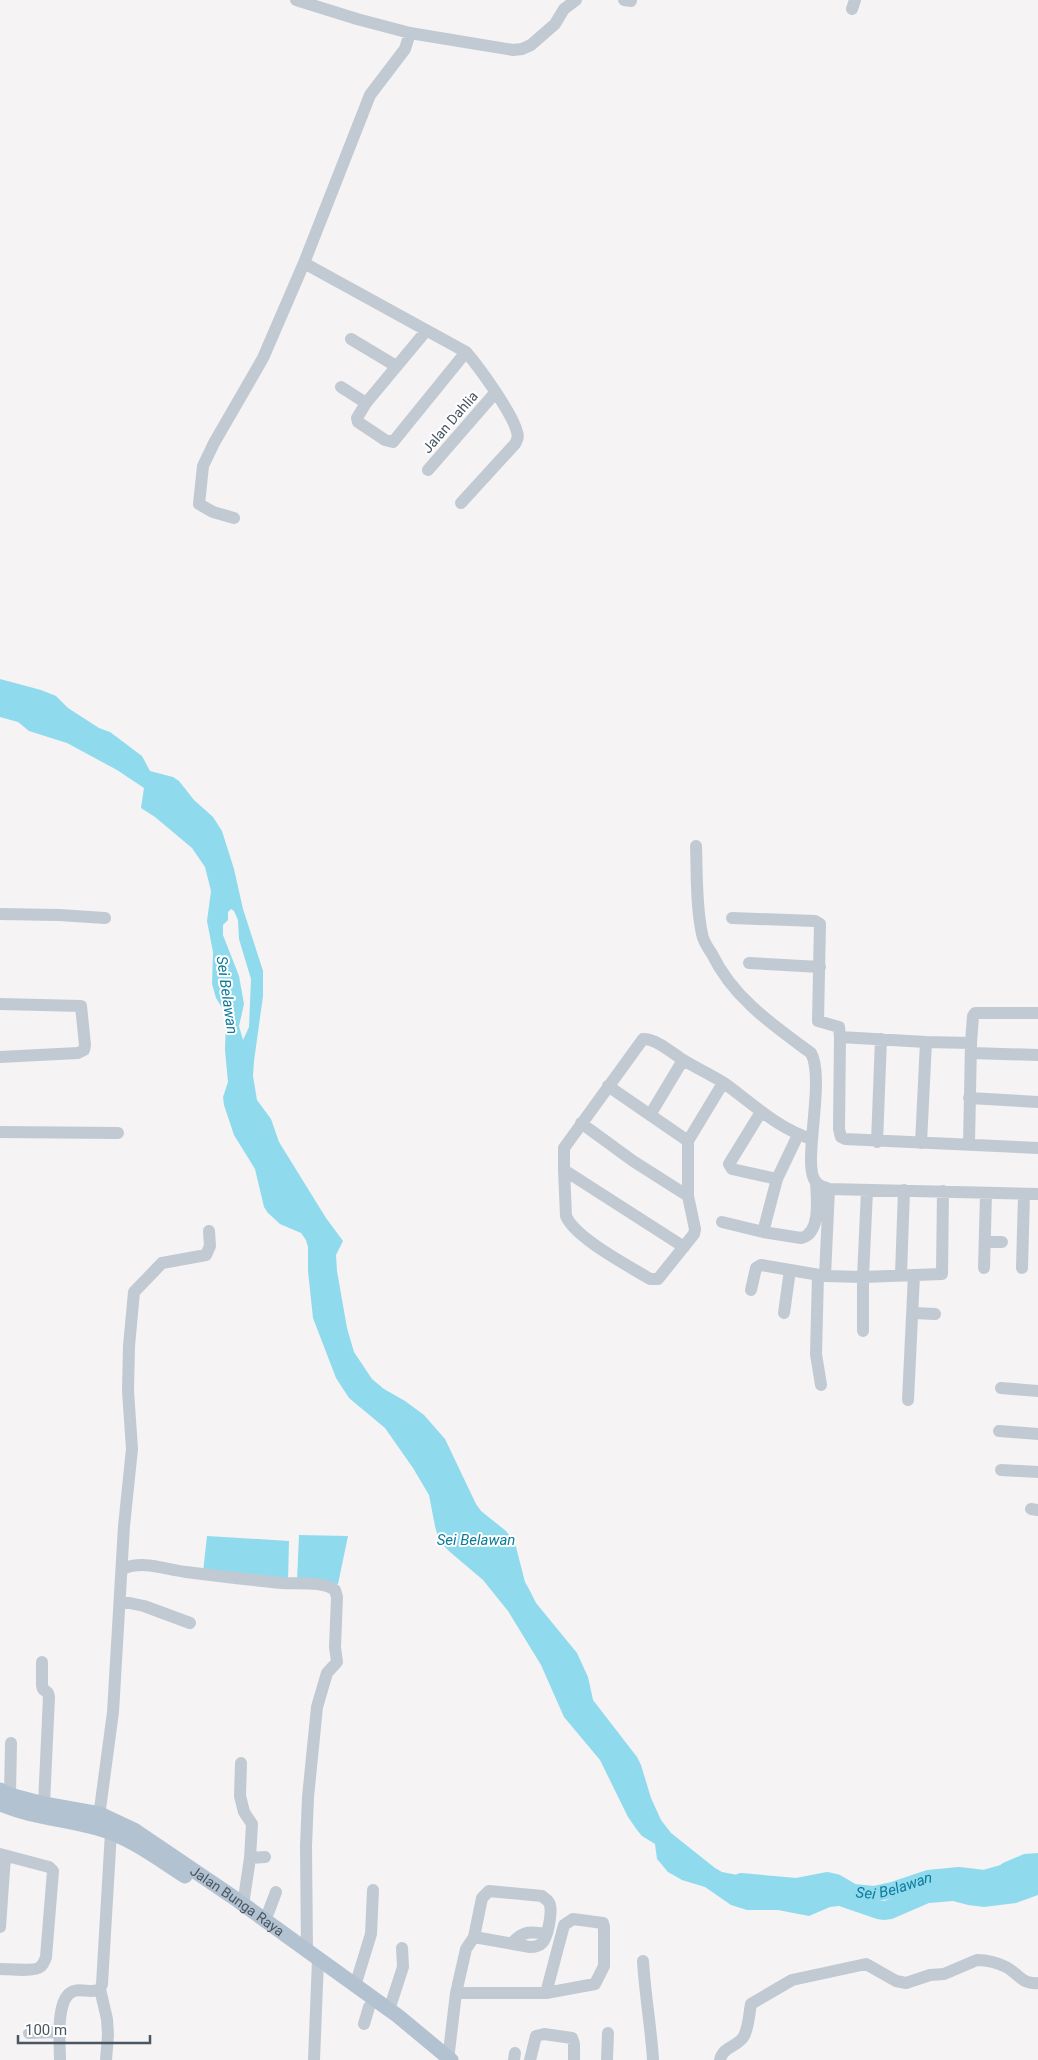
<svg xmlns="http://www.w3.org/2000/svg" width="1038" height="2060" font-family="Roboto,sans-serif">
<rect width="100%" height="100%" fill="#f5f3f3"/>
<path fill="#90daee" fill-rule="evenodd" d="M0 679 41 690 56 696 68 708 99 728 110 732 142 756 150 771 173 777 179 781 194 800 213 817 222 831 234 869 243 909 263 971V996L254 1061 253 1076 257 1100 271 1119 279 1142 326 1218 343 1241 336 1255 337 1271 347 1328 354 1352 372 1379 384 1389 405 1401 424 1415 445 1439 476 1504 481 1511 506 1531 515 1543 525 1582 529 1589 536 1603 577 1653 588 1677 593 1700 637 1757 641 1765 651 1798 661 1820 671 1833 715 1868 722 1872 753 1878 766 1887 805 1890 831 1883 839 1885 859 1898 884 1901 892 1898 905 1888 930 1881 984 1877 1003 1863 1024 1854 1038 1853V1895L1016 1903 984 1907 968 1905 953 1901 929 1903 892 1919 884 1920 877 1919 839 1906 830 1907 809 1916 778 1910H747L731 1905 705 1887 682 1880 668 1872 657 1859 655 1844 642 1836 637 1830 628 1817 600 1760 564 1717 541 1665 508 1611 483 1580 450 1552 439 1541 435 1526 429 1495 413 1468 385 1428 349 1398 336 1378 313 1318 308 1271V1247L306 1240 301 1233 280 1224 268 1213 264 1207 255 1169 234 1135 224 1105 223 1097 228 1082 225 1050 226 1019 224 1011 216 998 212 984 213 952 207 921 211 891 205 867 192 848 155 817 141 808 144 788 117 770 67 743 29 731 18 722 0 717ZM231 909 234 911 238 920 239 939 251 979 249 1027 243 1040 239 1026 244 1004 239 976 223 935V925L228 920V912Z
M299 1535 348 1536 338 1584 297 1581Z
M207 1536 289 1541 288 1581 203 1572Z"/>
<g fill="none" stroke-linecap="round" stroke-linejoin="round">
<path stroke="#90daee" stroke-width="16" id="s1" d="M741 1881 796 1886 827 1880 836 1882 853 1892 874 1894 892 1890 928 1878 959 1875 984 1878 1038 1863"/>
<path stroke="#c1cad2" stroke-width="12" d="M624 0 631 1
M852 9 855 0
M410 33 513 50 522 49 531 45 555 24 564 9 576 0
M304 263 466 352C479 367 513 414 517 432 519 437 517 440 515 444L461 503
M426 331 366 403 357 418 358 422 385 440 393 442 466 352
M351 339 396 366
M341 387 366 403
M428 470 495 393
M234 518 213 512 199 504 203 466 214 443 263 358 304 263 370 95 405 49 410 33 357 19 296 0
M696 846C697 875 696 905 702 934 703 941 708 948 712 954 733 998 773 1025 811 1053 826 1080 801 1167 816 1182 819 1186 825 1187 829 1189L1038 1194
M0 914 59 915 105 918
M732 918 815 921 820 924 818 1021 839 1027 840 1037
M749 963 820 967
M0 1004 81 1006 85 1045 84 1050 78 1053 0 1057
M926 1042 840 1037 839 1129 841 1137 845 1139 1038 1148
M971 1053 1038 1055
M608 1086 688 1141
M969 1098 1038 1102
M761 1112 729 1164 732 1169 777 1179
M650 1115 683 1060
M581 1123 633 1161 688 1196
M0 1132 118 1133
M798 1135 777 1179 763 1232 801 1238C821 1234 817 1199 816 1183
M877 1142 881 1039
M921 1143 926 1042 971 1043
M969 1144 971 1043 973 1016 975 1013H1038
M564 1170 566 1216C575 1238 629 1266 650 1279H658L694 1234 695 1229 688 1196V1141L723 1083
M722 1222 763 1232
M985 1242H1002
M684 1247 564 1170V1148L643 1039C656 1039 670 1051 680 1058 694 1067 710 1074 724 1083 752 1103 778 1129 812 1139
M984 1268 986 1193
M1022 1268 1024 1194
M901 1274 904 1190
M818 1275 816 1354 821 1385
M825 1276 829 1189
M751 1290 756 1268 761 1265 825 1276 863 1277 942 1274 943 1191
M784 1313 790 1270
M914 1313 935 1314
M863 1331V1277L867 1191
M1001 1388 1038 1391
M908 1400 914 1275
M999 1431 1038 1434
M1001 1470 1038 1472
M1031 1509 1038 1510
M122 1569C144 1560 163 1569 186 1572 218 1576 250 1580 282 1583 298 1584 323 1581 335 1590L337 1597 335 1647 337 1662 327 1673 317 1707 308 1797 306 1846 307 1952
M120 1601 144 1606 190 1623
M42 1662V1685L43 1689 48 1693 49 1697 44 1804
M241 1763 240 1796 244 1812 252 1824 250 1858 243 1905
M10 1795 11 1743
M98 1824 113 1712 124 1526 130 1468 132 1449 128 1391 129 1346 134 1292 162 1263 206 1255 210 1246 209 1231
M0 1854 49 1867 53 1871 46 1957C45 1960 43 1965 40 1967 34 1972 9 1969 0 1969
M250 1858 265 1857
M265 1921 276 1892
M0 1927 5 1856
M512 1943C523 1931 530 1931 546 1934
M643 1961C645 1995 651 2027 653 2060
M355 1986 371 1934 373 1890
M456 1993H546L595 1984 604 1966V1927L603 1923 573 1919 564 1925 546 1993
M389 2010 403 1967 402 1948
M364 2024 369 2007
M29 2033 60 2032
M60 2060C60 2043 55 1997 74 1991 82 1988 92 1994 100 1989
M106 2060 108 2035 107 2019 100 1989 102 1984 111 1832
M314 2060 318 1960
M448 2060 456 1993 466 1949 474 1937 482 1898 489 1891 542 1896C545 1899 549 1900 550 1905 552 1913 548 1937 542 1943 539 1946 535 1947 530 1947L474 1937
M514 2060 515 2053
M530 2060 536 2036 544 2034 572 2038 574 2044V2060
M607 2060 608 2033
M720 2060C723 2046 738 2047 744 2036 749 2026 749 2014 751 2004L792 1980 866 1964 896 1981 906 1983 930 1975 944 1974 977 1960C986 1960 998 1963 1006 1967 1018 1973 1022 1985 1038 1983"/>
<g stroke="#b3c2d1" stroke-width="15">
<path id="s2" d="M0 1790 10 1795 44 1804 100 1814 134 1830 233 1897 398 2016 451 2060"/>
<path d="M0 1804C31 1817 65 1819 97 1828 130 1837 157 1858 185 1876"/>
</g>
</g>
<g text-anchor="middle" stroke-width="4" stroke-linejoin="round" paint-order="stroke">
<g font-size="14" fill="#4a5661" stroke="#fff">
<text transform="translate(450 422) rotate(-49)" y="5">Jalan Dahlia</text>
<text dy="5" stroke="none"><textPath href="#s2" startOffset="266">Jalan Bunga Raya</textPath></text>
</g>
<g font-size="15" font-style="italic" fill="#0c7c9b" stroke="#fff">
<text transform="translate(227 995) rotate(82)" y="5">Sei Belawan</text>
<text x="476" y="1545">Sei Belawan</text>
<text dy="5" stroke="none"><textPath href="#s1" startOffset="158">Sei Belawan</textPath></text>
</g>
</g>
<path d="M18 2035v8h132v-8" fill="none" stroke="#4a5661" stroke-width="2.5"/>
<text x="25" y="2035" font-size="15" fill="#4a5661" stroke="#ffffff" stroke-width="4" paint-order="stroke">100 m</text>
</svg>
